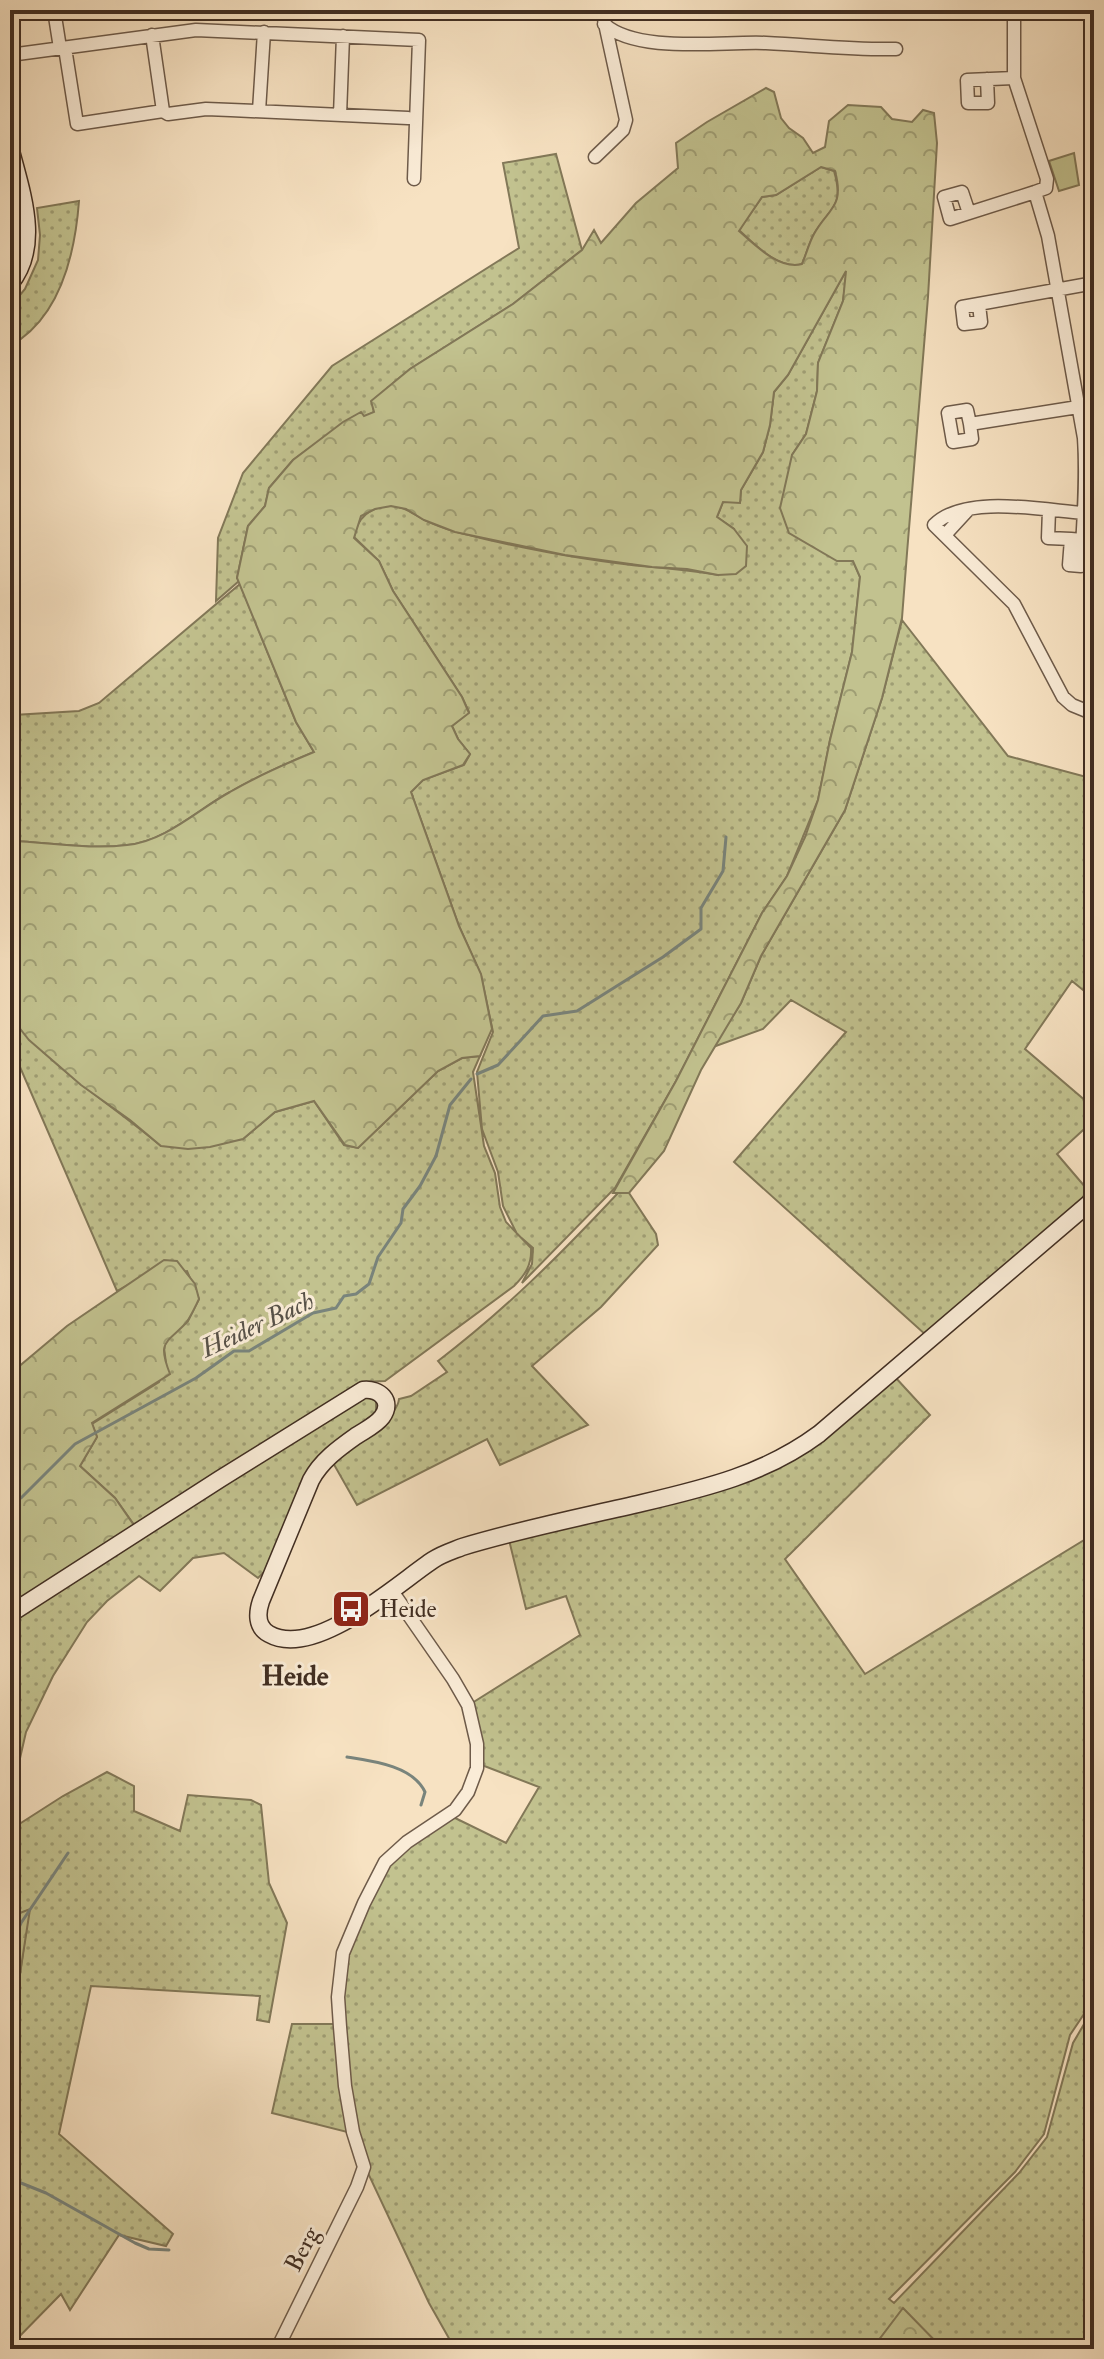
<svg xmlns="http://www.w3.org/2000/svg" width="1104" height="2359" font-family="'IM FELL Double Pica',serif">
<defs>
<pattern id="grass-dots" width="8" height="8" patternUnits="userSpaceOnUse" patternTransform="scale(2)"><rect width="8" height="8" fill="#c2c28f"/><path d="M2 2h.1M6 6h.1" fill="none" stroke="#9f9e74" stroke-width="1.8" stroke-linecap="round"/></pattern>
<pattern id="forest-crowns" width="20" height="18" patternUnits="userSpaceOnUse" patternTransform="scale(2)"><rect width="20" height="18" fill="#c2c28f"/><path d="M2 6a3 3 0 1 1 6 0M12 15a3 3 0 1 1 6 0" fill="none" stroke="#9f9e74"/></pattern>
</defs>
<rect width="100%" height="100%" fill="#f7e2c2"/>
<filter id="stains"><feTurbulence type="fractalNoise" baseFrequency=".0025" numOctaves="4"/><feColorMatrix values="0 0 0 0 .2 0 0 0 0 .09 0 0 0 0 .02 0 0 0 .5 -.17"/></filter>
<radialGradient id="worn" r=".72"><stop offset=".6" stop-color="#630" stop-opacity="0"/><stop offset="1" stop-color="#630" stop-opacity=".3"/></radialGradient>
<path fill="url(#grass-dots)" stroke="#827858" stroke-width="2" d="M556 154 582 250 513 304 410 369 372 401 374 412 315 444 293 460 269 488 265 506 248 526 237 578 239 581 216 601 218 538 243 473 332 366 519 248 503 163Z
M821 167 834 171C845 208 829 208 814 234 809 243 806 255 802 264 779 270 755 245 739 230L762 197 776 195Z
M79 201C75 254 60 318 10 346V307L25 289 38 260 40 235 37 208Z
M847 269 843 301 818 363 817 391 806 434 792 455 853 561 860 577 852 652 830 740 818 800 787 876 762 913 676 1081 615 1188 522 1283 532 1264 533 1248 517 1234 503 1206 498 1172 482 1129 477 1072 493 1032 481 975 459 926 411 792 423 780 464 765 470 754 458 739 452 726 469 712 462 697 393 591 379 561 354 537C357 518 370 506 391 506 405 506 414 515 425 520 445 530 467 535 489 540 542 552 597 562 652 567 674 569 696 571 718 575L734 529 717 517 723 502H740L741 490 763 452 770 425 774 392 788 375Z
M240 584 296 722 314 752C285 764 257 776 230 792 197 810 166 841 127 845 89 850 49 842 10 841V745L14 715 79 711 99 703Z
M902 620 1008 756 1094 779V999L1072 981 1025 1049 1094 1108V1120L1057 1154 1092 1195 927 1336 734 1162 846 1032 791 1000 763 1029 713 1047 741 1003 761 956 845 810 882 698Z
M10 1016C52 1069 110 1103 161 1146L243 1139 275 1112 314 1101 344 1145 358 1148 438 1071 462 1058 480 1056 473 1072 484 1146 495 1173 500 1207 506 1222 531 1248C532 1265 525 1275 514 1286L385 1381 362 1382 137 1529 115 1498 80 1466 97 1437 92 1424 159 1382 166 1363 164 1348 167 1338 188 1321 199 1299 187 1271 140 1278 117 1291 10 1044Z
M618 1193H629L656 1234 658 1245 601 1307 532 1366 588 1425 500 1465 487 1439 357 1505 332 1461C350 1447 397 1420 399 1399L411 1396 447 1372 438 1361C506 1309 559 1256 618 1193Z
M895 1377 930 1415 785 1559 865 1674 1094 1534V1999L1070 2035 1044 2134 1015 2172 889 2299 894 2303 1019 2173 1047 2137 1073 2043 1094 2007V2349H943L903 2309 872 2349H455L429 2303 367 2171 346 2087 343 1967 379 1876 409 1844 451 1816 506 1843 539 1787 479 1764 469 1705 580 1635 566 1596 526 1609 509 1540 733 1485Z
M365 1397 376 1400V1412L330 1450 268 1568 258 1578 224 1553 193 1558 160 1591 139 1576 107 1601 87 1622 53 1676 26 1732 10 1802V1616Z
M107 1772 134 1786V1811L180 1831 188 1795 251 1800 261 1805 269 1883 287 1923 269 2022 257 2020 260 1996 91 1986 59 2134 173 2234 166 2246 119 2235 70 2310 61 2294 10 2346V1990L20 1974 29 1910 10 1917V1830L63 1796Z
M292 2024H334L351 2133 272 2113Z"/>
<path fill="url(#forest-crowns)" stroke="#827858" stroke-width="2" fill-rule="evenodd" d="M766 88 774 92 781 118 789 128 803 138 813 153 825 147 829 121 848 105 881 107 892 119 912 122 923 110 934 113 937 143 928 297 907 553 902 618 882 698 845 810 761 956 741 1003 701 1070 664 1151 629 1193H613L676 1081 762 913 787 876 805 837 818 800 830 740 852 652 860 577 853 561H837L789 533 780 508 792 455 806 434 817 391 818 363 843 301 846 271 788 375 774 392 770 425 763 452 741 490 740 503 723 502 717 517 734 529 747 546 746 566 736 574 718 575 687 569 652 567 565 555 455 532 424 520 406 509 391 506 375 509 361 516 354 538 379 561 393 591 462 697 469 713 452 726 458 739 470 754 463 765 423 780 411 792 459 926 481 974 492 1029 480 1056 462 1058 438 1071 358 1148 345 1145 314 1101 275 1112 243 1139 210 1147 188 1149 161 1146 130 1120 81 1085 29 1040 10 1016V841C49 842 88 850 127 845 166 841 197 810 230 792 257 776 285 764 314 752L296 722 237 578 248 526 265 506 269 488 293 460 343 422 361 412 364 416 374 412 371 401 410 369 513 304 582 250 594 230 601 243 636 203 678 168 676 143 707 122ZM821 167 835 171C845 208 828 208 814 234 809 243 806 255 802 264 779 270 755 245 739 231L762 197 776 195Z
M164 1260 177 1261 195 1284 199 1299C195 1307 191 1316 186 1323 166 1344 157 1341 170 1374L92 1423 97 1437 80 1466 115 1498 138 1531 10 1614V1374L67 1326Z
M30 1909 20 1974 10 1990V1917Z
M903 2308 943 2349H872Z"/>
<path fill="#c2c28f" stroke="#827858" stroke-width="2" d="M1074 153 1079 185 1059 191 1049 161Z"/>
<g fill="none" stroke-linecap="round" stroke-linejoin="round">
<path stroke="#79847c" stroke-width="3" d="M477 1074 498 1065 543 1016 577 1011 663 957 701 929V908L723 871 726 837
M10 1498H21L75 1444 196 1378 234 1351H249L313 1313 336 1308 344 1296 356 1294 369 1284 378 1257 401 1223 403 1209 420 1186 436 1156 450 1105 471 1079
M347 1757C373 1761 413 1766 425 1792L421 1805
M10 1947 21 1923 68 1853
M10 2181 21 2183 46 2193 135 2243 149 2249 169 2250"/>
<g stroke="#6e5b4a" stroke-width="15">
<path id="minor" d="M54 10 60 48
M604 24C637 54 722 41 766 43 810 45 852 50 896 49
M65 48 77 124 163 111 152 35
M10 55 196 30 419 40 414 179
M987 79 988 103H968L967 80 1014 78
M163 111 168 114 206 109 231 110 408 118
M259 111 264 32
M340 115 343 36
M595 157 623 130 626 120 602 10
M1035 192 1048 236 1084 438C1087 480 1083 524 1081 566L1069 565 1071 539 1082 540
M969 213 962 192 944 197 950 219 1035 192 1046 188 1047 179 1014 78V10
M979 305 981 322 964 324 962 307 1094 283
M970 424 972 439 953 442 948 413 967 410 970 424 1078 407
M1049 510 1048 538 1071 539
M1083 513C1043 510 964 494 934 525L1014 604 1063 697 1072 705 1094 714
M945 535 968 510
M277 2349 357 2187 364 2167 353 2132 345 2086 340 2027 338 1997 343 1953 364 1903 385 1862 407 1842 455 1810 468 1792 477 1768V1744L468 1705 453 1679 392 1591"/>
</g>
<g stroke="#412e22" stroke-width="19">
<path id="secondary" d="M10 147C21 191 42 245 10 284
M10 1614 220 1479 363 1390C379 1388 394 1401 382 1417 376 1425 365 1430 356 1436 339 1448 321 1461 311 1480L261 1601C257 1613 256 1627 269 1634 315 1660 398 1583 433 1560 442 1554 452 1551 462 1547 521 1529 582 1517 642 1503 706 1488 765 1474 819 1434L1094 1199"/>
</g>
<use href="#minor" stroke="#faecd7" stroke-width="12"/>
<use href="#secondary" stroke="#faecd7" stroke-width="16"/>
</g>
<defs>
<g id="bus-square" transform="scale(2)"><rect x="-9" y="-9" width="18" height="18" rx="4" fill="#8f2418" stroke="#faecd7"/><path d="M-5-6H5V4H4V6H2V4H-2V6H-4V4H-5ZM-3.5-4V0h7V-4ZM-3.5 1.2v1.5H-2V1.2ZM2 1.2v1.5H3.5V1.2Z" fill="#fff"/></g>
</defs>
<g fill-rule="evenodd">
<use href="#bus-square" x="351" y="1609"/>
</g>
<g text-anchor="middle" stroke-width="6" stroke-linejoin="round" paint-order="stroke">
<g font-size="24" fill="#412e22" stroke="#faecd7" text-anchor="start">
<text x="379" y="1617">Heide</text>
</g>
<g font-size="24" fill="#412e22" stroke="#faecd7">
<text transform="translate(302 2249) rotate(-63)" y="8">Berg</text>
</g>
<g font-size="26" font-style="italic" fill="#585248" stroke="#faecd7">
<text transform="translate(257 1324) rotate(-25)" y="9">Heider Bach</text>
</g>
<g font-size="28" font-weight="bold" fill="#412e22" stroke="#faecd7">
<text x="295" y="1685">Heide</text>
</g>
</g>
<rect width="1104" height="2359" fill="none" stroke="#f7e2c2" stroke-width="40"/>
<rect x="12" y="12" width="1080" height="2335" fill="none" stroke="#412e22" stroke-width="4"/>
<rect x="20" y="20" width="1064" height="2319" fill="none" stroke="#412e22" stroke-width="2"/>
<rect width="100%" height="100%" filter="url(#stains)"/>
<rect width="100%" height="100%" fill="url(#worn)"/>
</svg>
